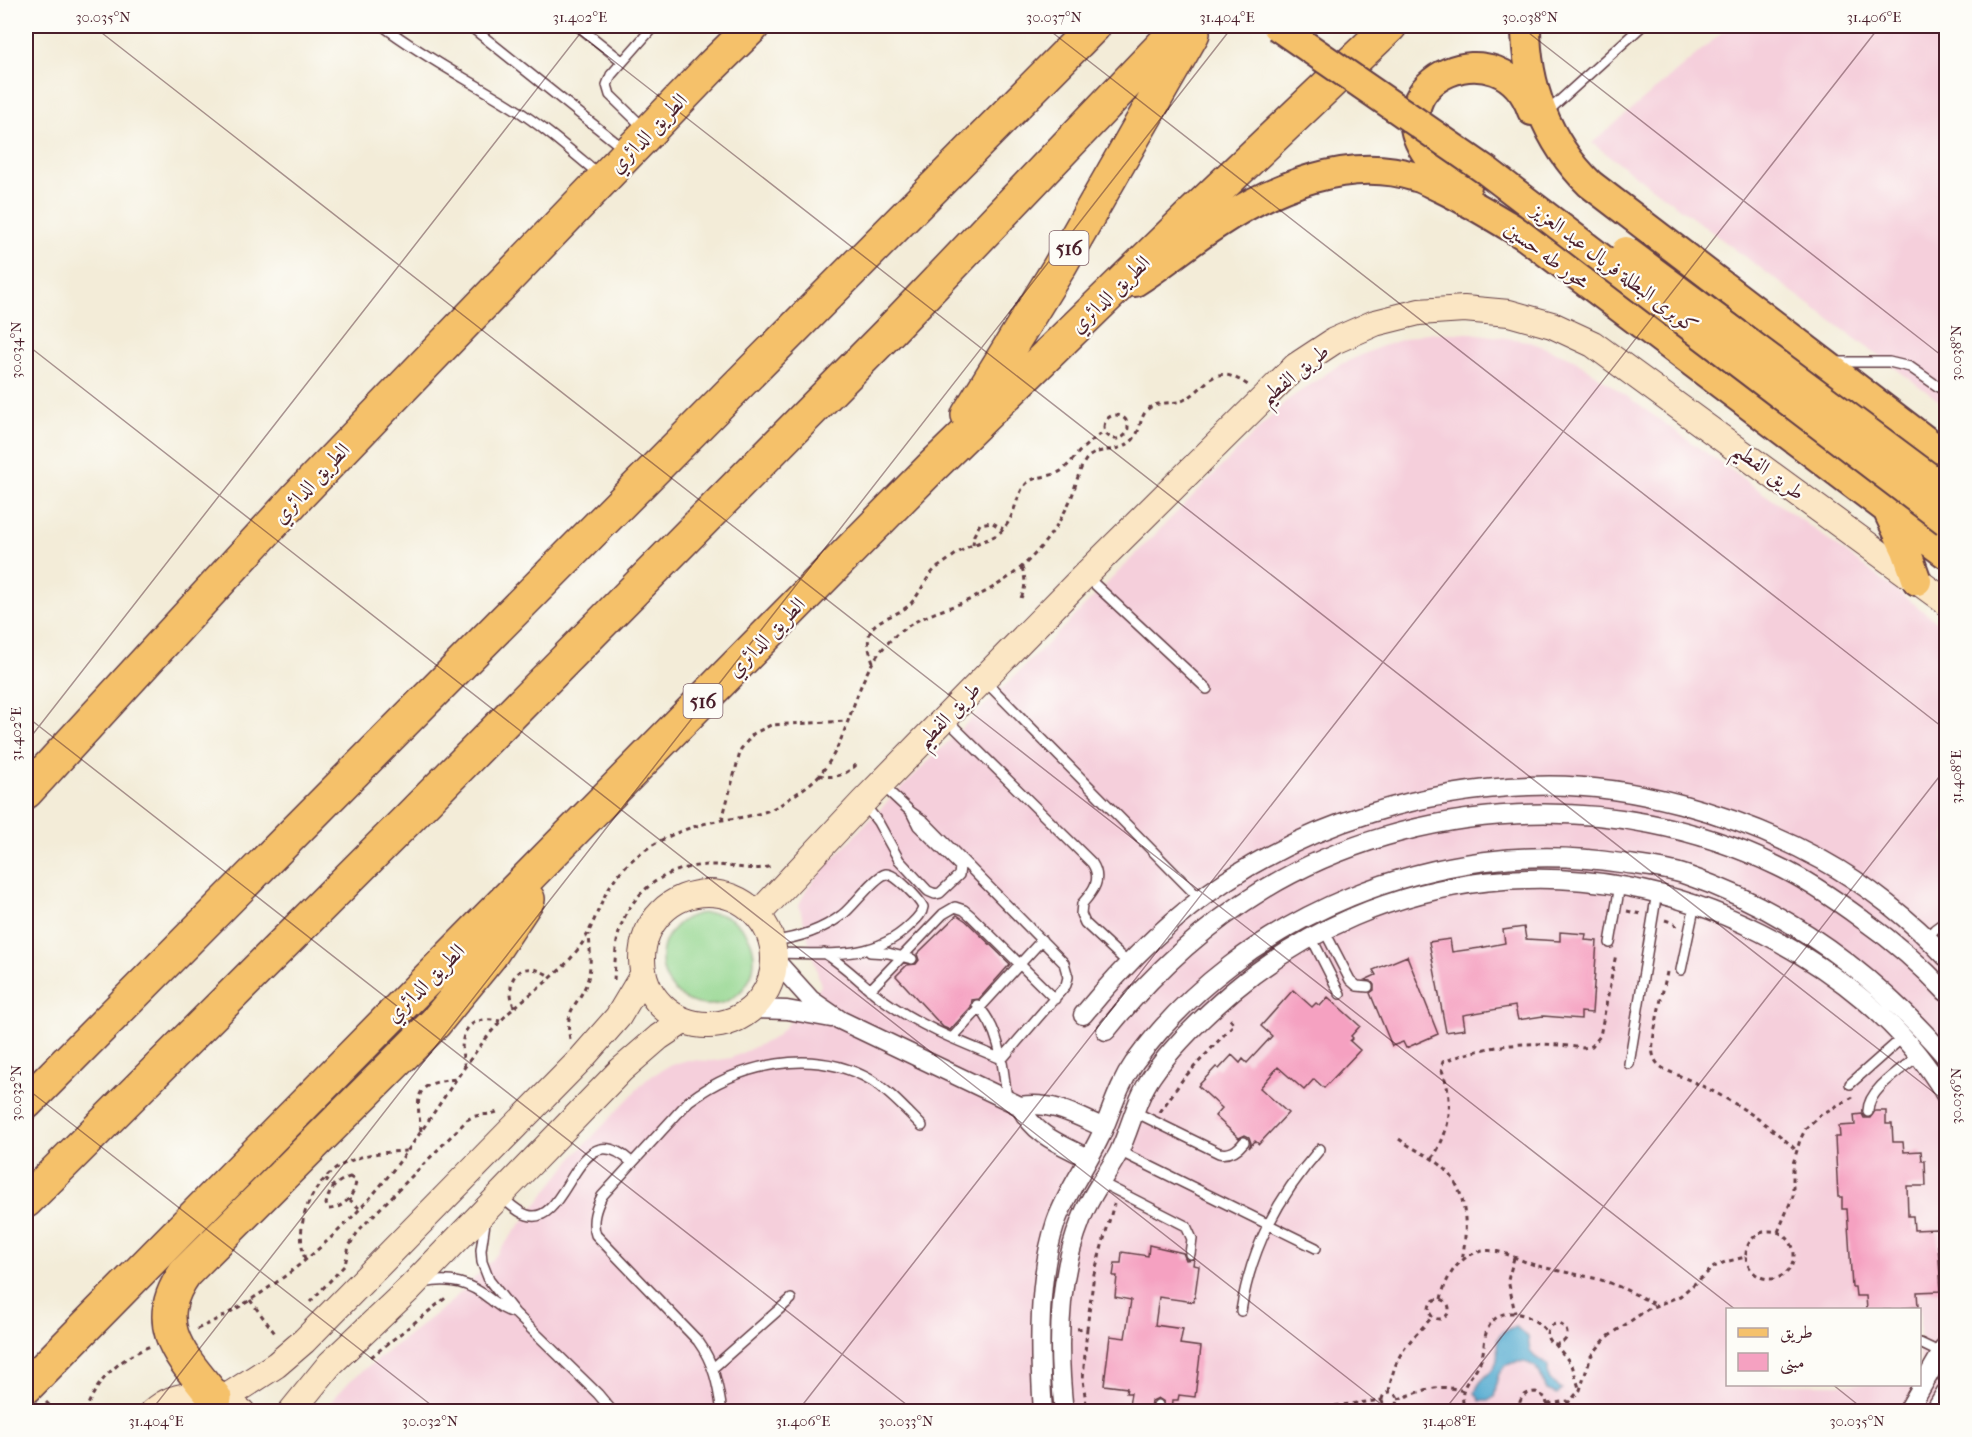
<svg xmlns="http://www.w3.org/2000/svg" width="1972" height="1437" font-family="'IM FELL French Canon',Amiri,serif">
<rect width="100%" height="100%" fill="#fdfcf7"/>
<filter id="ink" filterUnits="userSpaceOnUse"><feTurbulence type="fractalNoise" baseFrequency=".0167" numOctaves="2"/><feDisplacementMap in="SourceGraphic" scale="12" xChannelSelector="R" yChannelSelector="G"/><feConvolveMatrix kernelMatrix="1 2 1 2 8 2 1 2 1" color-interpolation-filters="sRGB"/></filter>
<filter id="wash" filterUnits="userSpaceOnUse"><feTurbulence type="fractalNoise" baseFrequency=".008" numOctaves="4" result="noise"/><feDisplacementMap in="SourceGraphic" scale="24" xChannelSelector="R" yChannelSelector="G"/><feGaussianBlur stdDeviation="1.35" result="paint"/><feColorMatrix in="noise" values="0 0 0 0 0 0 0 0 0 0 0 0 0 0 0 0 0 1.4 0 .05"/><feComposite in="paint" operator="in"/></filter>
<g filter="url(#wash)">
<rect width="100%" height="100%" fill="#f3ecd8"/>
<path fill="#f5cfdb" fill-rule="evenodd" d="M1730 26H1946V406L1592 143Z
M1424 333H1471L1528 341 1574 359 1818 532 1946 628V1411L321 1412 351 1380 452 1301 493 1259 575 1155 647 1079 670 1065 688 1060 712 1061 731 1058 776 1037 821 986 799 905 807 888 867 822 1074 617 1286 401 1339 365 1382 346ZM1728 1310H1920V1384H1728Z"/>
<path fill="#92d58d" stroke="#6e7a5c" stroke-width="1.5" d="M662 959a46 46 0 1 1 92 0a46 46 0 1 1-92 0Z"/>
<path fill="#53aad0" stroke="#4e647e" stroke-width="1.5" d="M1516 1327 1528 1337 1530 1350 1534 1356 1548 1366C1548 1382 1550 1380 1562 1389L1557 1394 1546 1390C1543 1385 1543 1378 1539 1372 1530 1358 1508 1358 1499 1374 1495 1381 1497 1389 1494 1397L1488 1401H1480L1475 1393C1479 1378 1490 1376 1496 1363 1500 1354 1494 1343 1500 1335 1503 1330 1510 1328 1516 1327Z"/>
<g id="blocks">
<path fill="#f5a1c1" d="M957 915 966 921 1010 964 979 999 972 1000 971 1007 950 1030 943 1027 896 976 907 965 916 964 919 960 917 954Z
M1524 927 1526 939 1560 941V932L1586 934 1585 940 1597 941 1592 1013 1581 1012V1019L1543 1016 1518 1020 1515 1006 1463 1015 1465 1029 1446 1032 1429 942 1450 939 1452 952 1480 948 1505 943 1503 930Z
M1407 956 1438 1034 1406 1048 1403 1042 1392 1046 1370 993 1374 990V985L1371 981 1365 980 1376 975 1373 970Z
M1293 990 1312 1007 1316 1003 1320 1006 1328 997 1360 1026 1351 1036 1353 1038 1350 1041 1360 1050 1324 1088 1314 1079 1304 1090 1278 1067 1260 1088 1288 1113 1259 1144 1255 1141 1249 1148 1251 1143 1249 1137 1245 1135 1239 1138 1215 1116 1222 1108 1198 1086 1216 1067 1219 1069 1232 1055 1240 1063 1243 1059 1247 1063 1272 1036 1261 1026Z
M1875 1111H1886V1124H1892L1893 1142H1903L1904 1152 1921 1151 1922 1161H1925L1926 1186H1907L1908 1216H1913L1914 1230 1937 1229 1941 1291 1917 1292 1918 1307 1903 1308V1310H1867L1866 1296H1856L1855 1287H1852L1847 1209H1842V1197H1838L1835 1137H1840L1839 1126 1855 1125 1854 1115 1862 1114 1864 1118H1870Z
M1149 1245 1183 1253 1186 1260 1194 1259 1193 1265 1199 1266 1194 1302 1159 1297 1155 1325 1183 1329 1180 1344 1201 1347 1195 1397 1179 1395 1178 1400H1173L1172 1411 1164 1410V1402L1158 1398 1152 1401 1151 1409 1129 1406 1131 1393H1126L1127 1388 1104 1385 1110 1336 1125 1338 1131 1300 1115 1297 1117 1276H1113L1115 1263H1121L1122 1252 1148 1256Z"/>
</g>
</g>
<g filter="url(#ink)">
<use href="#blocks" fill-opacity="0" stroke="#633e45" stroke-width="1.5"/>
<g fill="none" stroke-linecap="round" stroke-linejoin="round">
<g stroke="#633e45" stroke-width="12">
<path id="lane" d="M383 26C424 57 469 80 512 107 544 127 571 151 600 175
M470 26 624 149
M578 26 622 61
M1546 113 1642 26
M645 129 610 95 607 85 611 75 654 26
M1834 362H1889L1910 367 1946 392
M1087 577 1207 689
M985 681 1200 899
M947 720 1092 863C1103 880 1093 891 1082 904L1081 914 1085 923 1128 963
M863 803 878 822 899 860 928 891 935 894 940 893 959 875 960 867 918 826 911 812
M1324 930 1350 980 1357 986 1368 987
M1311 937 1340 994
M1927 938 1935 929 1946 921
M773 941C798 938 821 931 842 915 853 907 875 876 886 874 895 873 919 899 923 907 922 915 915 920 909 926 872 962 823 953 775 953
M1610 943 1620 885
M870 952 888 953 912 959
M824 953C846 966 862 984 882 999 919 1026 960 1042 1002 1059L1066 985 1068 977 1064 963 924 821 911 812 883 786
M1681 970 1695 904
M870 990 943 914 955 907 964 910 971 916 1055 999
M977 1005C1001 1030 1003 1067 1007 1100
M952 1038 1042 940
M1629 1064 1657 892
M1850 1084 1902 1038
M1135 1112 1219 1153C1230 1155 1237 1151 1244 1142
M1868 1112C1867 1090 1902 1069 1918 1056
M1119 1151 1316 1248
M1100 1182 1186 1226 1192 1239 1190 1254
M500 1196C508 1202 517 1212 527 1215 569 1229 576 1108 632 1163
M485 1223 481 1250 482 1262 489 1280 515 1313 598 1394 613 1412
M424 1283C450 1277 470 1283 490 1299 498 1305 505 1311 515 1313
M1241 1311C1251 1248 1278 1197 1320 1149
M1920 1343 1941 1353
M713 1368 791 1299
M722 1412C718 1385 714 1363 698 1341L596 1235C591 1221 596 1208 602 1196L689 1101C740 1063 813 1047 871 1080 890 1092 906 1110 922 1126
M1157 1412 1158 1405"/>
</g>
<g stroke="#633e45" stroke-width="21">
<path id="street" d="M775 960 811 1000 840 1020 1020 1106C1053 1101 1075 1115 1104 1128
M752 1009 787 1010 831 1018
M1083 1015C1125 964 1171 917 1226 881 1316 822 1422 790 1529 786 1626 781 1738 814 1822 860 1866 884 1912 921 1946 957
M1106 1031C1151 975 1201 928 1263 890 1415 798 1617 788 1777 866 1807 880 1836 900 1863 920 1893 941 1921 965 1946 992
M1020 1106C1035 1136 1060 1144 1088 1158
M1043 1412C1039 1353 1037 1278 1056 1222 1067 1191 1087 1165 1101 1135 1112 1110 1118 1086 1134 1063 1242 915 1441 834 1621 863 1642 866 1665 868 1686 875 1789 910 1876 976 1946 1057
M1064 1412C1057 1349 1057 1279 1081 1220 1090 1195 1107 1175 1119 1152 1131 1127 1136 1099 1152 1076 1174 1044 1204 1016 1233 991 1382 866 1586 844 1760 932 1833 969 1905 1024 1946 1096
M1907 1412 1946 1345
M1934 1412 1946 1392"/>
</g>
<g stroke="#633e45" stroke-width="28">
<path id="secondary" d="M642 959a66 66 0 1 1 132 0a66 66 0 1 1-132 0Z
M758 914 863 802 1085 575 1296 366 1334 341 1375 323 1419 312 1464 309 1509 313 1552 325 1593 344 1946 602
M222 1400 276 1365 304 1341 582 1058 618 1017 643 975
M153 1412C181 1387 212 1395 242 1412
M291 1412 330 1364 410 1288 621 1070 659 1037 683 1021"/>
</g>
<g stroke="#633e45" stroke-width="32">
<path id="primary" d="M1526 26C1526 85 1547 142 1590 184L1946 456
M1467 186C1454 177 1437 169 1428 156 1373 80 1502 24 1532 111
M1135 282C1164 264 1189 242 1217 224 1273 187 1349 155 1416 177 1425 179 1433 185 1441 188 1470 202 1497 219 1525 236L1946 554
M1889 514 1906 550 1917 581"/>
</g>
<g stroke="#633e45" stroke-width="36">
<path id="highway" d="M968 415 1058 269 1193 33
M26 792 298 496 712 66 753 26
M26 1103 1094 26
M26 1201 408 819 887 334 1181 26
M26 1387 933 466 1190 216 1390 26
M215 1398C182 1357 148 1325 185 1273L435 1023 490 956 528 899"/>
</g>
<path stroke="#633e45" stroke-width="3" stroke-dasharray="4.5 4.5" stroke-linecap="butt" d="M1104 427a12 12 0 1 1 24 0a12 12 0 1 1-24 0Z
M973 545 974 535 980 524 991 522 1003 529
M1021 598C1026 587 1026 579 1022 568
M873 662C869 651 865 638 873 627 882 617 898 615 908 606 921 595 925 576 938 567 949 560 961 549 973 545 982 541 990 539 998 534 1017 519 1014 495 1027 483 1036 475 1050 478 1061 471 1068 466 1073 459 1079 452 1087 444 1095 438 1104 432
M819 775C835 779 846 775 857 764
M722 820 741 749 753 734 771 725 848 721
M1627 911 1641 914
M1665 920 1674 923 1676 927
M1667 972C1664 988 1650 1041 1653 1054 1656 1068 1668 1071 1680 1076 1723 1094 1762 1118 1796 1150
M614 980C615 964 615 945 620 929 633 888 670 865 712 865 732 865 752 872 772 866
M514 1007C503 976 522 957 551 977
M570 1039C564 1007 578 1007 587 982 592 967 590 949 589 934
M465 1067C457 1037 465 1014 500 1021
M1160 1112 1183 1079 1234 1024 1229 1018
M421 1131C416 1094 414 1083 456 1079
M1399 1139C1412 1149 1431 1156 1443 1167 1468 1190 1468 1228 1462 1260
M1432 1159C1451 1129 1455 1102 1441 1068L1443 1062C1493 1043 1530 1040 1583 1048L1592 1046 1600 1036 1616 954
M350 1177 356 1181C355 1195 343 1209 328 1209L326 1204C329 1190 336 1181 350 1177Z
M325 1179 334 1186
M349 1199 359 1208
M1746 1255a24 24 0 1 1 48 0a24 24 0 1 1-48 0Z
M1778 1232 1793 1196V1164L1800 1140 1806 1128 1820 1115 1853 1097
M1514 1258 1508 1280 1515 1313
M305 1259C293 1223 312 1178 348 1162 366 1153 388 1152 407 1151
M1441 1299C1445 1279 1457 1258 1478 1252 1499 1246 1516 1260 1535 1265 1556 1271 1577 1274 1598 1279 1618 1285 1637 1295 1656 1305
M1429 1309a10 10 0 1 1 20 0a10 10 0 1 1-20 0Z
M250 1300 277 1336
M310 1302 345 1265 349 1246 359 1230 467 1120C477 1113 487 1116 497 1112
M1547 1334a10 10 0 1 1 20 0a10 10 0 1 1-20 0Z
M1087 1328 1083 1379 1087 1412
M197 1329C270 1296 344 1234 393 1170 430 1123 459 1069 498 1024 521 997 554 981 575 953 597 927 598 895 623 869 648 842 686 826 722 820 745 817 766 815 786 801 797 793 812 784 821 773 852 736 852 682 885 646 911 617 935 614 969 600 991 590 1014 576 1031 558 1048 540 1062 520 1072 496 1076 485 1078 472 1085 461 1095 447 1112 453 1126 445 1143 436 1137 419 1148 409 1158 400 1173 405 1184 400 1211 386 1210 360 1248 385
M1077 1329 1087 1328 1094 1274 1114 1204
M1555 1344 1572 1365 1579 1388
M371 1357 448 1296
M1389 1392C1395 1352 1407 1345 1433 1316
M1382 1400a8 8 0 1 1 16 0a8 8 0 1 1-16 0Z
M1398 1399C1422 1392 1436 1382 1463 1391
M46 1402 56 1412
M1548 1404 1568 1401
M1326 1407 1382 1400
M85 1412C97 1379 120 1358 151 1346
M1465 1412C1457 1383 1471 1382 1481 1360 1485 1350 1483 1338 1488 1328 1501 1302 1533 1314 1547 1332
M1519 1412C1518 1399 1524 1392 1536 1392L1546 1398 1548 1412
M1563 1412 1566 1405 1580 1390 1591 1356 1606 1338 1648 1309 1680 1296 1714 1267 1725 1262 1745 1257"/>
<use href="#lane" stroke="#fff" stroke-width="9"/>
<use href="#street" stroke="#fff" stroke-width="18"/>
<use href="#secondary" stroke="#fbe6c4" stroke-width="26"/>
<use href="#primary" stroke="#f5c16b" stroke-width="28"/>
<use href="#highway" stroke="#f5c16b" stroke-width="33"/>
<g stroke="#633e45" stroke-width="32" stroke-linecap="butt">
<path id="primary-bridge" d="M1277 26 1487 171 1946 521
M1626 251 1946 490"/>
</g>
<use href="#primary-bridge" stroke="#f5c16b" stroke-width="28"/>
</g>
</g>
<path fill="none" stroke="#4a1f2b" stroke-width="1.5" stroke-opacity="0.45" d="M93 26 1736 1310M569 26 1946 1102M1044 26 1946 730M1520 26 1946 359M26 344 1391 1412M26 716 916 1412M26 743 586 26M26 1088 440 1412M1832 1384 1867 1412M150 1412 1233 26M797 1412 1880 26M1443 1412 1946 768"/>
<g text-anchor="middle" stroke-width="4.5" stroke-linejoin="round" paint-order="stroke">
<g fill="#fdfcf7" stroke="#806168" stroke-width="1.5">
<rect x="1049.5" y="231" width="39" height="34" rx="4.5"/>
<rect x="683.5" y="684" width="39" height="34" rx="4.5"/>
</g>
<g font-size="20" font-weight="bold" fill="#4a1f2b">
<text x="1069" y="255">516</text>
<text x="703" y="708">516</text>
</g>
<g font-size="21" fill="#4a1f2b" stroke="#fdfcf7">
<text transform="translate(648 133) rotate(-46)" y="7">الطريق الدائري</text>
<text transform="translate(1547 255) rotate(36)" y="7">محور طه حسين</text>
<text transform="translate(1615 268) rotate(37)" y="7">كوبرى البطلة فريال عبد العزيز</text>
<text transform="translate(1110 294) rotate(-44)" y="7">الطريق الدائري</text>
<text transform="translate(1294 374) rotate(-39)" y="7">طريق الفطيم</text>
<text transform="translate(1769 471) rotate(36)" y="7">طريق الفطيم</text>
<text transform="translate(311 483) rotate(-47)" y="7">الطريق الدائري</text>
<text transform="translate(766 637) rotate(-46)" y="7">الطريق الدائري</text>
<text transform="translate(948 715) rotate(-46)" y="7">طريق الفطيم</text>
<text transform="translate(425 983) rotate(-45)" y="7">الطريق الدائري</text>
</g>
</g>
<rect width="1972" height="1437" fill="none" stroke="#fdfcf7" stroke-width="66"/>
<rect x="1726" y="1308" width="195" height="78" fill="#fdfcf7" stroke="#b5a4a5" stroke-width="1.5"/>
<rect x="1738" y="1328" width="30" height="9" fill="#f5c16b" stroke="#b5a4a5" stroke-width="1.5"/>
<text x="1780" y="1338" font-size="18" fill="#4a1f2b">طريق</text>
<rect x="1738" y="1353" width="30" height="18" fill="#f5a1c1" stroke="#b5a4a5" stroke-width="1.5"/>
<text x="1780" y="1368" font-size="18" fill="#4a1f2b">مبنى</text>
<rect x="33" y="33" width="1906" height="1371" fill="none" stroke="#4a1f2b" stroke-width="2"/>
<g font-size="15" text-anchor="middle" fill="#4a1f2b">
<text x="103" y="22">30.035°N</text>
<text x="580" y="22">31.402°E</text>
<text x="1054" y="22">30.037°N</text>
<text x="1227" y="22">31.404°E</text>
<text x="1530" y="22">30.038°N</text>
<text x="1874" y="22">31.406°E</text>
<text transform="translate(16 350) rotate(-90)" y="5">30.034°N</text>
<text transform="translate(1956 353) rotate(-90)" y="5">30.038°N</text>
<text transform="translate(16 734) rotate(-90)" y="5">31.402°E</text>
<text transform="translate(1956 777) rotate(-90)" y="5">31.408°E</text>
<text transform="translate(16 1093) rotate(-90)" y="5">30.032°N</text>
<text transform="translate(1956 1096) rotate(-90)" y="5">30.036°N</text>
<text x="156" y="1426">31.404°E</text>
<text x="430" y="1426">30.032°N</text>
<text x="803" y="1426">31.406°E</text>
<text x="906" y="1426">30.033°N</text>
<text x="1449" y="1426">31.408°E</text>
<text x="1857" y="1426">30.035°N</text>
</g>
</svg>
